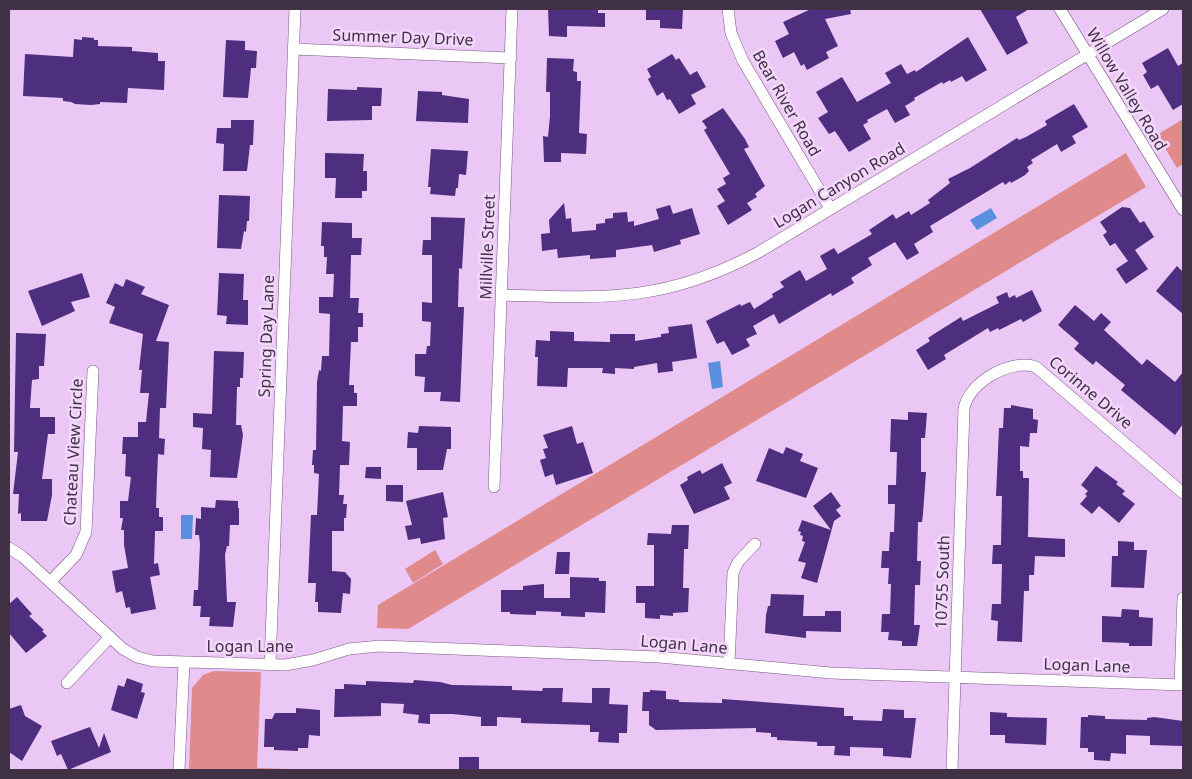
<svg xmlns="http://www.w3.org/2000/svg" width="1192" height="779" font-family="'Noto Sans',sans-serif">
<rect width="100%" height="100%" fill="#ebc7f6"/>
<path fill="#e08a8c" d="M1183 119V164L1177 168 1157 135Z
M1126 153 1146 187 408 629 377 628 378 605Z
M435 550 443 564 413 583 405 569Z
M214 671 261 672 257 768 316 770H189L192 688 203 675Z"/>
<path fill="#5a8fdd" d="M991 208 997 218 977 230 970 220Z
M720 361 723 387 712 389 708 363Z
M181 515H193L192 539H181Z"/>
<path fill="#4e2e7e" d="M548 9H598V13H605V27L567 26V37L549 36Z
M646 9H683L682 29 660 28V20H646Z
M811 9H850L851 14 825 19 838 46 826 52 829 58 807 70 804 64 801 66 794 52 783 58 775 41 789 34 783 22Z
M980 9H1029L1016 17 1028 43 1007 55Z
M82 37 94 38V40H98V46L132 47V51L158 53V61H165L164 90 128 88 127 103 100 102V104L91 105 75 104 71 102 63 101V98L23 96 25 54 73 57 74 39 82 40Z
M968 37 987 70 966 82 962 76 951 82 950 80 943 84 942 82 914 98 915 100 905 106 910 115 895 123 887 109 867 120 868 122 863 125 871 139 849 152 835 131 829 134 818 118 828 112 816 92 842 77 857 102 891 83 885 73 901 64 907 74 915 70 916 72Z
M226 40 245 41V50L257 51 256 68H251L248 98 223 97Z
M1168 48 1178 66 1183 63V104L1173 110 1158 85 1151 89 1143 75 1147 72 1142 63Z
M672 54 676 60 679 58 690 75 697 71 706 87 691 95 696 104 679 114 670 99 667 100 663 92 657 96 648 79 651 77 647 69Z
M547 58 574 59 573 71 577 72V81H581L579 133 587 134 586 154 561 153V162H544L543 136 548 137 550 116V92H546Z
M357 87 382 88 381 106H372V120L327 121 328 89 357 90Z
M418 91 442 92V95L469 99 468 123 416 121Z
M1074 104 1088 127 1072 136 1076 143 1061 152 1057 144 1031 160 1033 163 1027 167 1029 171 1025 175 1011 183 1010 181 1005 185 1003 182 930 226 933 232 914 244 919 253 907 260 895 242 868 258 872 265 851 278 854 283 832 296 831 293 779 324 774 314 753 326 757 334 746 339 750 346 732 355 724 341 717 344 706 321 740 304 741 306 750 302 754 309 773 297 772 294 784 287 780 282 800 270 806 281 827 269 820 256 834 248 838 254 872 234 869 230 893 214 896 219 909 211 911 215 930 203 928 200 950 183 948 179 970 168 1017 138 1019 140 1026 137 1047 125 1045 121Z
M723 108 745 139 749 147 744 149 765 186 755 194 757 197 747 203 752 210 728 225 717 206 725 201 717 189 726 184 723 178 730 174 704 130 707 128 702 121Z
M231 120H254L253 145H250L247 171H223L224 144 216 143 217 128H231Z
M431 149 468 151 466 175 459 174 458 188H456L455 196 430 194 431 187H428Z
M325 153 364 154 363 171H367V191H362V198H335L336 178H325Z
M219 195 250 196 249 221H247L246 232 244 231 241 249 217 248Z
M564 203 566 219 571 218 572 232 596 230V224L605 223V219L613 218V213L627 212 628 222 634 221V226L659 219 656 209 670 205 673 214 692 208 700 234 680 240 681 244 654 252 652 245 616 250V257L590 259V255L558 258 557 249 542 251 541 234 550 233 549 220Z
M1122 207 1130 208 1140 223 1144 221 1154 237 1135 250 1148 269 1126 284 1116 269 1128 261 1115 243 1110 246 1103 235 1107 232 1100 222Z
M431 217 465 218 462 269 459 268 458 307H464L460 402 440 401 441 392H424L425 377 415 376V354H426L427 346H430L431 322 422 321V302L432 303V255H422L423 240H431Z
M322 222 352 223V238H362L361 255H351L350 298H359L358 313H363V327H358V342H351L349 385H354V393H357V406H343L342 441 350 442 349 465H340L339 495H344L343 504H347L346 518H344V531H332V571L345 572 351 579 350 594 343 593 341 613 318 612V602H315L316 583H308L311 515H317L319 474 314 473V465H312L313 450H316L317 382 319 370 321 371 322 356H329L330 314 319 313V297H333L334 274H326L327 257H324V246H321Z
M1177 266 1183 272V314L1156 291Z
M82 273 90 297 71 302 75 311 42 326 28 291Z
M219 273 244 274 243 300H248V325L226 324 227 316 217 315Z
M126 279 145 287 141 294 169 305 156 341 169 342 166 408H160L159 438 165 439 164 455 158 454 157 478 156 508H159V517H163V531H155L154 564 158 563 160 575 150 577 156 609 131 614 130 607 126 608 122 591 116 593 112 571 128 568 124 545V530H121L123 518H120V501H128L131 477 125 476 126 454H122L123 437H138V422H146L149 393H140L142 370H139L143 334 109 323 115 307 106 303 115 283 123 287Z
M1032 290 1042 311 1023 322 1021 319 999 330 998 328 990 332 988 328 944 355 946 359 928 370 916 350 930 341 928 338 934 334 961 317 963 321 999 303 996 297 1007 292 1009 298 1015 295 1016 298Z
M1075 305 1094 321 1101 313 1111 322 1104 330 1142 365 1147 359 1175 382 1183 372V424L1175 435 1121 390 1125 385 1096 361 1093 365 1074 349 1079 343 1058 325Z
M692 324 697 358 672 362 673 371 658 373 657 363 634 367V369L615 368V374L602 373 603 368H568L567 387 537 386 538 357H535L536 340 550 341V331L574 332V341L610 342V334H635V341L661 337V334L669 333 668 327Z
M16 333 46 334 44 366H39V379L32 380 30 408H40V417H55V434H48L42 479H52V495L47 521H21V513L18 514 19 494H13L18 452H14Z
M214 351 244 352 243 378H240V387H237L236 425H241L243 435 237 478 210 477 211 450 202 449 203 428 193 427V413L212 414Z
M1011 405 1033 409V419L1038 420 1037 433H1030L1029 447 1020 446V471H1023V478H1029L1028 537 1065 539V557L1035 556 1034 575H1029V591H1024L1022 642 997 641 998 621 991 620 992 604H1001L1002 564H992L993 545H1001L1002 496H996L999 428H1003L1004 408H1011Z
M908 412 927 413 925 438H921V472H926L923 514 922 522H918L917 561H921L920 585H915L914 625H920L917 646H902V641L888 640 889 632H881L882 614H890L891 584H888L889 568H881L882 551H889L890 532H894L895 504H888V485H896L897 452H890L891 419 908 420Z
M419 426 451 427V449H447L443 470H417V448H407L408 432 418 433Z
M572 426 577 444 583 442 593 473 556 485 553 474 545 477 540 460 546 458 543 449 548 448 543 435Z
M786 447 803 454 800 461 818 468 806 498 756 481 769 448 783 454Z
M722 463 732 483 724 487 730 499 694 514 680 485 688 480 687 477 700 470 702 474Z
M1096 466 1118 482 1116 484 1125 491 1122 494 1135 504 1119 523 1099 506 1092 514 1080 504 1087 496 1085 494 1088 491 1081 485Z
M366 467H381V479L365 478Z
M386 485H403V502L386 501Z
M443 492 448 517 443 518 445 539 421 544 420 538 408 540 405 526 412 525 406 501Z
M831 492 841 506 836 510 841 516 834 521 817 583 801 578 806 563 798 561 805 542 802 541 803 536 800 535 801 532 798 531 802 520 831 530 813 506Z
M216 500 238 501V508H239V525H230L229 546H227L225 555 227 602H236L233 627 209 626 210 617H200L201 606H193L194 590H198L200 544 199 535H195L196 518 201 519V507L215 508Z
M672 525H689L688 549H684L683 588H689L688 612 673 613V616L660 615V619L645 618V603H636V586H654V545H647L648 533 671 534Z
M1118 541 1134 542V550H1147L1144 588 1111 587 1112 556H1118Z
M557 552H570L569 574H555Z
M570 577 599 578V581H606L605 613 585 612V617L561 616V612L536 611V615L510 614V612H501V590H523V586L544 584V598H570Z
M771 594 804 595 803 616H825V611H841V632L806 631V638L765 633 766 615 768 606H770Z
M17 597 32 614 29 616 44 630 42 631 47 636 26 653 9 633V604Z
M1122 609 1139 610V617L1153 618 1152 646H1129V643L1102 642V616L1121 617Z
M127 678 143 684 141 692 145 693 137 719 111 710 118 685 124 687Z
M414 680 440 682 452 685 512 686V690L542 691 543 688H563L562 702 592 703V688H610L609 704 628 705 627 733H619V743L598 742 599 732H590V725L521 723V718L497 717V726H481V717L453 714H430V724L418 723 419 715 403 713 404 704 381 703V716L334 717 335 689H344V684L366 685V681L413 683Z
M650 690 666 691V699L679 700V702L722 703V699L844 708V716H853V720L882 721 883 709 904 710V718H916L911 758 883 756V748L850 747V756L834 755 835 746H817V742L777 740V737H771V733L756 732V728L656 730 649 725V711H642L643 692H650Z
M21 705 25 716 42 726 22 761 9 752V709Z
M296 708 320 710V736L309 735 308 748H298V751L274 750V747H264L265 719H272L275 713H296Z
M990 712 1007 713V717L1047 718 1046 745 1005 743V735H990Z
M1088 715 1105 716V719L1147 720V718L1154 717 1183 721V746L1150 745V736L1126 735V754L1111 753 1110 761 1094 760V752H1088V748H1080L1081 717H1088Z
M90 727 99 748 104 733 111 752 68 770 61 754 57 756 51 741Z
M459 757H479V770H459Z"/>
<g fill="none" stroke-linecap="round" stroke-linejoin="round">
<g stroke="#785982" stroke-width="12">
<path id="minor" d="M728 9 731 33 743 61 830 208
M1060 9 1183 210
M293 49 511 58
M502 295C603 298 665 303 759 252L1163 9
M494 487 512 9
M9 548 23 557 123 649 137 657 153 661 285 665 313 660 349 649 380 646 659 657 831 673 1183 685
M50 582 76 555 86 532 93 371
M729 664 733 573 738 562 755 544
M270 665 295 9
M67 683 110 637
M1180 685 1183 598
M179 770 184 662
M952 770 964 409C968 382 1012 358 1036 367L1183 493"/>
</g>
<use href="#minor" stroke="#fff" stroke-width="11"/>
</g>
<g text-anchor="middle" stroke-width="5" stroke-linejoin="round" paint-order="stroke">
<g font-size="16" fill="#403144" stroke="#f4d7fd">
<text transform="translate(403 37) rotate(2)" y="6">Summer Day Drive</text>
<text transform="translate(1127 89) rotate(59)" y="6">Willow Valley Road</text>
<text transform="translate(787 103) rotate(60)" y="6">Bear River Road</text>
<text transform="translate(839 185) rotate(-31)" y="6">Logan Canyon Road</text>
<text transform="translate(487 247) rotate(-88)" y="6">Millville Street</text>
<text transform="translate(266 336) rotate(-88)" y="6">Spring Day Lane</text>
<text transform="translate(1091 392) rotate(40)" y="6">Corinne Drive</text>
<text transform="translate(73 452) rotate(-87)" y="6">Chateau View Circle</text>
<text transform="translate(942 582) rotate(-88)" y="6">10755 South</text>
<text transform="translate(684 644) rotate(5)" y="6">Logan Lane</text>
<text x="250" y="652">Logan Lane</text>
<text transform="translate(1087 665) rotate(2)" y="6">Logan Lane</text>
</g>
</g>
<rect width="1192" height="779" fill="none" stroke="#403144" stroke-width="20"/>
</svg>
